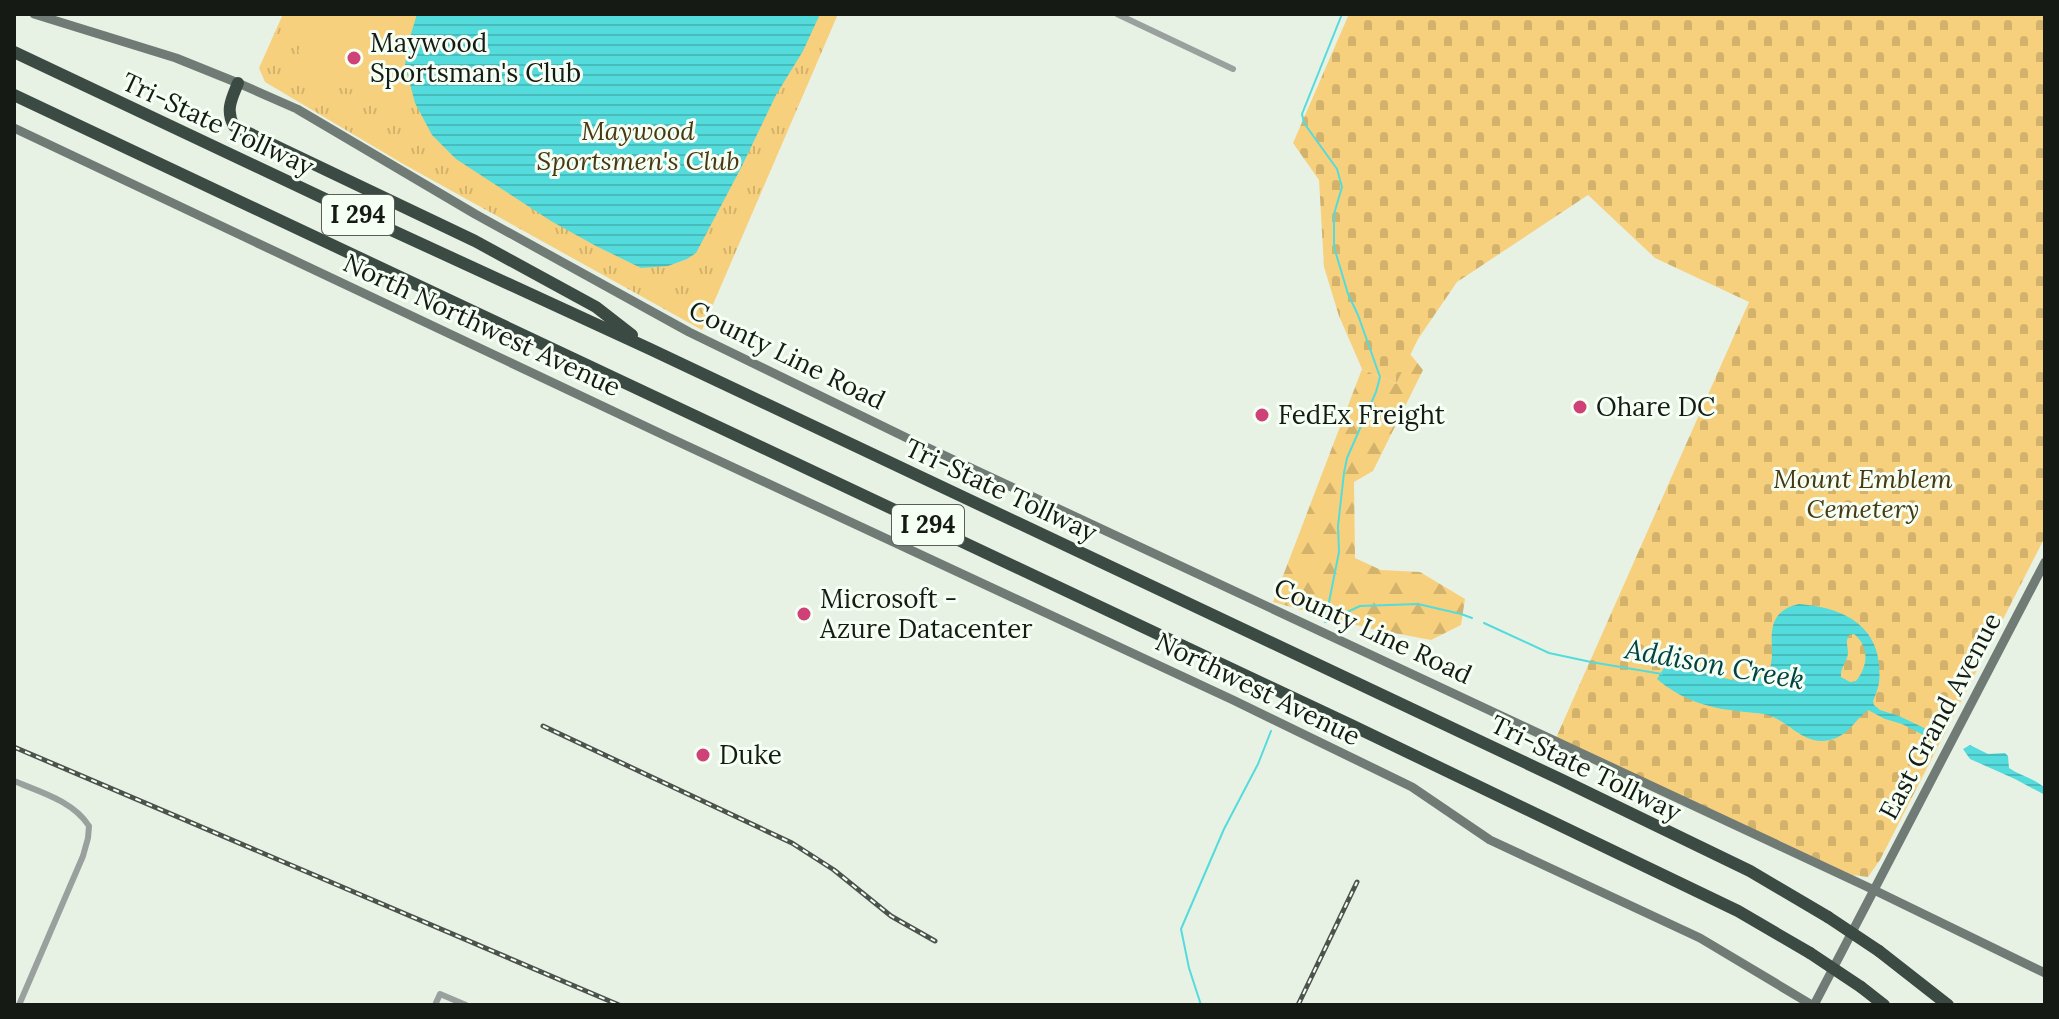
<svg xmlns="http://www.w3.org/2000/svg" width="2059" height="1019" font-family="Lora,serif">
<defs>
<pattern id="grass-tufts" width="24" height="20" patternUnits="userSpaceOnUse" patternTransform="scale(2)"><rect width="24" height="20" fill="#f7d07e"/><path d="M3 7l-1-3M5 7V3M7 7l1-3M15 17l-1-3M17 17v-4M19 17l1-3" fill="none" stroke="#d3b26c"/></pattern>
<pattern id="forest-firs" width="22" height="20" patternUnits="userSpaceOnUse" patternTransform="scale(2)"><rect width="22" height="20" fill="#f7d07e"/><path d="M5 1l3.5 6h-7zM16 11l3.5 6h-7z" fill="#d3b26c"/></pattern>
<pattern id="cemetery-stones" width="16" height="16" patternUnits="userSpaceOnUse" patternTransform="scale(2)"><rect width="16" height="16" fill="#f7d07e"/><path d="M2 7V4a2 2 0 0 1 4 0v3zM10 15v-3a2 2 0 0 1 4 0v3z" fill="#d3b26c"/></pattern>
<pattern id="water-rules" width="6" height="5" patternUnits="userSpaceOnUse" patternTransform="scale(2)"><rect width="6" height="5" fill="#54dbdc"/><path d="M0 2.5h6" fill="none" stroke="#48bbbc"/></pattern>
</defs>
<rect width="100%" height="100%" fill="#e7f2e5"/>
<path fill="url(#grass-tufts)" d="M283 14H838L702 330 405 165 265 82 259 68Z"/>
<path fill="url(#forest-firs)" d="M1410 354 1423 370 1373 471 1354 482 1355 558 1381 570 1420 572 1465 599 1461 625 1431 640 1367 628 1273 602 1362 369 1396 384Z"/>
<path fill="url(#cemetery-stones)" d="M1349 14H2045V537L1880 860 1868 877 1852 875 1556 738 1749 302 1655 258 1588 195 1457 282 1418 339 1396 384 1362 369 1339 316 1324 267 1319 180 1293 143Z"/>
<path fill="#f7d07e" d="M313 14H417L408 44 405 65 413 95 394 96 313 83 298 51Z"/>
<path fill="url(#water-rules)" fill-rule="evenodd" d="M417 14H820L803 51 776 95 742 166 696 253 687 259 668 266 641 268 596 246 551 221 456 159 432 135 415 103 405 65 408 44Z
M1799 604C1837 607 1875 621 1879 664 1880 681 1880 685 1873 701L1874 705 1880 710 1899 716 1941 736 1939 740 1927 737 1902 724 1885 719 1868 710C1855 720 1848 736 1830 740 1804 746 1790 722 1768 715 1758 712 1747 713 1737 711 1708 708 1680 699 1657 679L1664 668C1694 658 1734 694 1763 676 1786 662 1751 615 1799 604ZM1854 634C1870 647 1868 666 1856 681L1850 682 1841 677C1840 667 1847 663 1848 653 1848 645 1845 643 1849 635Z
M1970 745 1988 754 2005 753 2008 756 2009 768C2021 776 2034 778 2045 788V795L2015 779 1970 759 1963 749Z"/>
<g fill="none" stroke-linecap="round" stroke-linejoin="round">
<path stroke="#54dbdc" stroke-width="2" d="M1325 622 1339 552 1338 526 1344 473 1347 458 1376 392 1380 377 1358 315 1348 294 1334 247V214L1342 187 1337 169 1304 123 1302 114 1342 14
M1326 622 1360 606 1418 604 1461 614 1472 618
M1484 623 1549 653 1591 662 1662 674
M1201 1005 1189 968 1181 929 1224 829 1258 764 1271 731"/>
<path stroke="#99a09d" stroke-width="6" d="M1117 14 1233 69
M14 781C40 792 73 801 89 826L88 838 83 856 19 1005
M435 1005 440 994 466 1005"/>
<path stroke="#707b76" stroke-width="9" d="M34 14 176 58 238 83 297 109 475 214 689 332 909 439 1874 890 2045 973
M14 128 670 438 1233 700 1412 787 1490 840 1700 938 1812 1005
M1814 1005 2045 562"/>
<path stroke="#3c4a44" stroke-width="12" d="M14 52 376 223 650 349 1560 779 1750 871 1828 917
M238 83C232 98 225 110 234 126L475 241 596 307 632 335
M14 95 1351 725 1738 911 1810 953
M1879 951 1948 1005
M1861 987 1884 1005"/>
<g stroke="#4d534c" stroke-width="5">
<path id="rail" d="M543 726 792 843 834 870 891 916 935 941
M14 747 619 1005
M1298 1005 1357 882"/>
</g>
<use href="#rail" stroke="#f6fff4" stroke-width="2" stroke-dasharray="6" stroke-linecap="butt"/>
<path stroke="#3c4a44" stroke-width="12" d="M1828 917 1879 951
M1810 953 1861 987"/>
</g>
<g fill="#ce4277" stroke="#f6fff4" stroke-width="3">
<circle cx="354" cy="58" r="8"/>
<circle cx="1580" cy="407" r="8"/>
<circle cx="1262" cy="415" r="8"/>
<circle cx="804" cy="614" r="8"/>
<circle cx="703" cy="755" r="8"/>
</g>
<g text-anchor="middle" stroke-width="6" stroke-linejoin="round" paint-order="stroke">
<g fill="#f6fff4" stroke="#595f58" stroke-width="2">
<rect x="322" y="195" width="72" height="40" rx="6"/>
<rect x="892" y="505" width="72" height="40" rx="6"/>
</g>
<g font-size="24" font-weight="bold" fill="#161a15">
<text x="358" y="223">I 294</text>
<text x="928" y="533">I 294</text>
</g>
<g font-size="26" fill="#161a15" stroke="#f6fff4" text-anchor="start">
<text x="370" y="52">Maywood<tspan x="370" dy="30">Sportsman's Club</tspan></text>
<text x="1596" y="416">Ohare DC</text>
<text x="1278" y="424">FedEx Freight</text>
<text x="820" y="608">Microsoft -<tspan x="820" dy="30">Azure Datacenter</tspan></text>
<text x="719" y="764">Duke</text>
</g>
<g font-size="26" fill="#161a15" stroke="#f6fff4">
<text transform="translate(218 124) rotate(25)" y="9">Tri-State Tollway</text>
<text transform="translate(482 325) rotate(25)" y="9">North Northwest Avenue</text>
<text transform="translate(787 355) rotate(26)" y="9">County Line Road</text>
<text transform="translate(1001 490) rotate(25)" y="9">Tri-State Tollway</text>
<text transform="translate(1373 631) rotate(25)" y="9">County Line Road</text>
<text transform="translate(1258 689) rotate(26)" y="9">Northwest Avenue</text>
<text transform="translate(1940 716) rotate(-62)" y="9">East Grand Avenue</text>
<text transform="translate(1586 768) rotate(26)" y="9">Tri-State Tollway</text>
</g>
<g font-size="26" font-style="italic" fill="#493913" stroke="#f6fff4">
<text x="638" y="140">Maywood<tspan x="638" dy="30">Sportsmen's Club</tspan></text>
<text x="1863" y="488">Mount Emblem<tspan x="1863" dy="30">Cemetery</tspan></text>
</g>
<g font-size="28" font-style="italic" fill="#014243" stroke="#f6fff4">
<text transform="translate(1715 664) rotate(10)" y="10">Addison Creek</text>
</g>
</g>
<rect width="2059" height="1019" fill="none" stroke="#161a15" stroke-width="32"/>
</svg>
